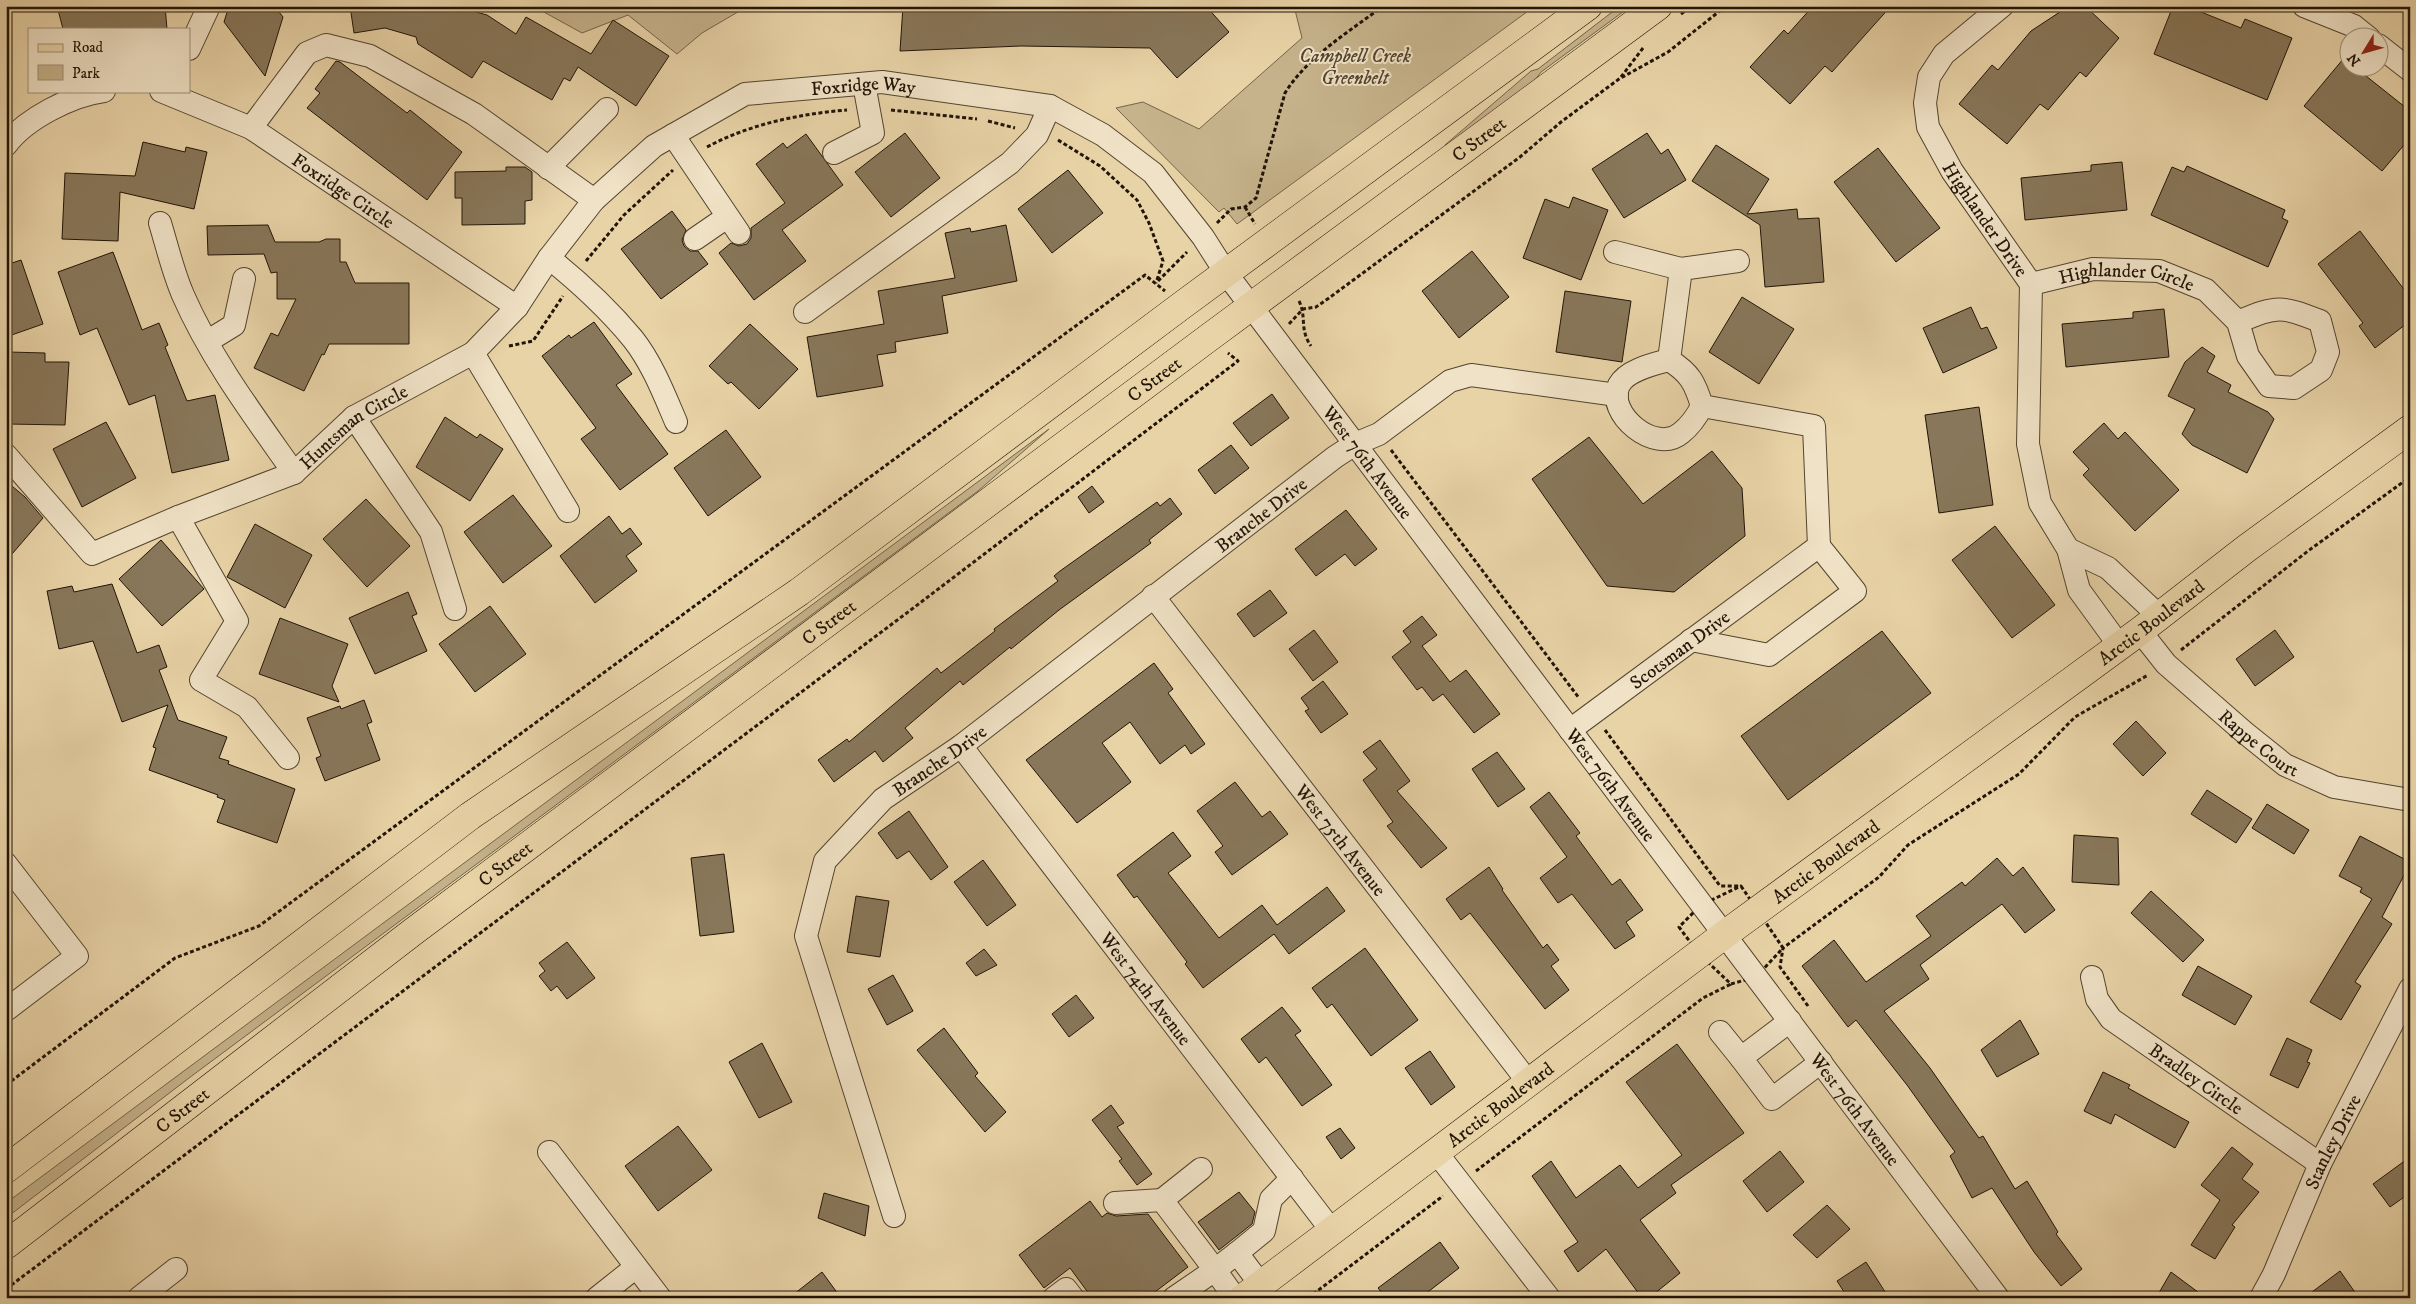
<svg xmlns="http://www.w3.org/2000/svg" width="2416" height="1304" font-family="'IM FELL DW Pica',serif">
<rect width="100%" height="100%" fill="#e8d3a7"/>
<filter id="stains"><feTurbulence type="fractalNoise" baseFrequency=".004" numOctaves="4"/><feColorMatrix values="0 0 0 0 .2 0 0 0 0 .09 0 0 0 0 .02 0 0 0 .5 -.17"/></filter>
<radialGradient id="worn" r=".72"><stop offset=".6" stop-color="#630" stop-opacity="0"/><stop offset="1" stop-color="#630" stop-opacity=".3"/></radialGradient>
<path fill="#c6b38c" stroke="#746449" d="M533 6H748L702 33 677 54 628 15 582 33Z
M1294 6H1535L1237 224 1224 208 1219 212 1116 108 1143 102 1199 129 1302 38Z
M1620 6H1631L1541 72 1535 80 1446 147 1445 145 1531 71 1538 69Z
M1049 429 978 491 189 1078 6 1218V1203Z"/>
<path fill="#88775a" stroke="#211406" d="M57 6H165L167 29H63Z
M229 6H271L276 8 283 17 265 76 224 22Z
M350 6H424L437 12 441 6H466L476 12 487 15 516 34 526 17 591 54 613 20 669 56 636 106 578 67 570 81 564 78 552 100 483 61 472 78 418 44 416 37 385 28 354 33Z
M903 6H1206L1229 32 1177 78 1150 48 1021 46 900 51Z
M1813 6H1891L1832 72 1825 66 1790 104 1750 67 1784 30 1788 34Z
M2069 6H2085L2119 38 2086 77 2080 72 2048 110 2040 104 2007 144 1959 104 1992 65 1998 70 2031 31Z
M2173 6H2186L2241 28 2245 19 2292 38 2267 100 2154 54Z
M2344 58 2348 61V68H2356L2410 111V138L2382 171 2304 106Z
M336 61 340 62 407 113 410 110 462 152 427 200 307 108 320 93 315 89Z
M905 133 940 178 891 217 855 172Z
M1647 133 1661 154 1668 149 1686 180 1624 218 1592 169Z
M806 134 843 185 782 230 806 261 754 300 719 253 731 243 739 246 747 244 751 238V228L785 203 756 164 783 143 787 148Z
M143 142 185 152 186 147 207 152 194 209 120 192 118 241 62 239 65 173 135 176Z
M1716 145 1769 179 1747 214 1797 209 1798 219 1819 218 1824 282 1765 287 1760 225 1692 181Z
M1878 148 1940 228 1896 262 1834 182Z
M2122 162 2127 210 2025 220 2021 178 2091 171V165Z
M2187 166 2285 210 2282 218 2288 221 2268 267 2151 215 2172 167 2184 172Z
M506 167H525L532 172V200L525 201V224L462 225V198H455V172L506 171Z
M1068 170 1103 213 1052 253 1018 209Z
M1573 197 1608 210 1581 280 1523 258 1545 199 1569 208Z
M672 211 686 230 682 240 684 246 690 251H698L708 264 661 299 621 249Z
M268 225 275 242H319L326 239H340V262H346L355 283H409V344H329L324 355 322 354 304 391 254 368 271 333 278 336 296 299H277V272L271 273 264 254 208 255 207 226Z
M1006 225 1017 281 942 296 948 333 895 342 896 352 877 355 883 386 817 397 807 337 884 324 878 291 955 278 945 233 970 228 971 232Z
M2360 231 2406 292 2404 293 2410 301V321L2375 348 2359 326 2363 323 2318 264Z
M1472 251 1509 297 1459 338 1422 291Z
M113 252 142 330 159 323 168 345 165 347 187 401 215 395 229 460 172 473 155 395 129 405 97 328 80 335 58 272Z
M21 260 43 324 6 337V265Z
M1565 291 1631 301 1622 362 1556 352Z
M1742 297 1794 329 1759 384 1709 352Z
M1971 307 1981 329 1987 327 1997 348 1943 373 1923 328Z
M2164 309 2169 357 2066 367 2062 324 2133 318V312Z
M594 322 632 374 616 385 668 454 620 490 581 439 596 428 542 356 569 335 571 338Z
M750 324 798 369 759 409 731 382 728 384 709 366Z
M2202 347 2215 356 2207 372 2231 385 2228 392 2268 412 2274 419 2247 473 2192 445 2182 434 2195 409 2168 396 2185 362Z
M9 352 45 353V362H69L65 425 7 424Z
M1272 394 1289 418 1251 446 1233 423Z
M1979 407 1993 505 1939 513 1925 415Z
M445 417 477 438 480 434 503 449 470 501 416 467Z
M106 422 136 478 82 507 53 449Z
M2104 423 2118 439 2125 432 2179 490 2135 531 2083 475 2089 469 2073 452Z
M726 430 761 477 708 516 674 468Z
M1589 437 1643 504 1712 451 1742 488 1745 536 1674 592 1607 586 1532 479Z
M1231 445 1249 468 1215 494 1198 470Z
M6 481 25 497 43 518 6 561Z
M1092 486 1104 502 1089 513 1078 497Z
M513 495 552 546 503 583 464 532Z
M1170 498 1182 514 1149 540 1151 543 1059 610 1011 649 1010 647 963 685 960 681 905 728 913 738 883 762 875 751 834 782 818 760 847 739 849 742 937 668 941 673 995 631 994 629 1058 581 1054 576 1060 571 1157 502 1160 506Z
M366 499 410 546 367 587 323 539Z
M1346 510 1377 549 1355 566 1345 554 1316 576 1295 549Z
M609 516 622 534 630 528 642 544 626 556 637 571 595 603 560 556Z
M255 524 312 555 285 608 227 577Z
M1995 526 2055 605 2012 638 1952 560Z
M161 540 204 589 162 626 119 579Z
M112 584 137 653 159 645 167 667 159 670 178 720 227 737 219 758 229 761 228 764 295 789 277 843 217 822 225 800 217 797 218 795 149 770 156 748 153 747 168 705 122 722 93 641 59 649 47 591 72 586 74 592Z
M1270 590 1287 613 1254 637 1237 614Z
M408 592 417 614 412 616 427 651 375 674 349 618Z
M490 606 526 654 475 692 439 644Z
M1422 616 1437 635 1422 646 1450 682 1466 670 1500 714 1474 733 1443 694 1433 701 1422 687 1417 690 1392 657 1411 642 1403 631Z
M280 618 348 644 332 686 339 702 259 674Z
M1314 630 1338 662 1313 681 1289 649Z
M2275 630 2294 657 2255 686 2236 659Z
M1882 631 1931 693 1788 800 1741 736Z
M1154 663 1173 689 1168 693 1205 744 1191 754 1185 745 1160 764 1130 722 1102 743 1131 782 1077 823 1026 760Z
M1323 681 1348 714 1321 733 1305 711 1309 709 1301 698Z
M364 700 372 722 367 724 380 760 325 781 316 758 321 756 307 718 340 706 341 709Z
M2136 721 2166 753 2143 776 2113 744Z
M1380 740 1410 781 1397 791 1447 848 1421 868 1387 826 1393 822 1363 780 1377 769 1363 752Z
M1497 752 1525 789 1498 807 1472 769Z
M1235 782 1262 817 1270 811 1288 834 1232 875 1215 852 1223 846 1197 811Z
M2207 790 2252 819 2236 843 2191 814Z
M1549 792 1580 833 1576 836 1612 885 1620 879 1643 910 1626 922 1635 936 1615 949 1572 894 1558 903 1540 878 1567 857 1530 807Z
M2267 804 2309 830 2294 854 2252 828Z
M909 811 948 867 931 880 909 851 897 859 878 833Z
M1173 832 1191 856 1168 873 1219 938 1262 905 1277 925 1327 887 1345 911 1289 954 1274 934 1203 988 1185 964 1187 962 1137 896 1134 898 1117 875Z
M2074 835 2118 838 2119 885 2072 882Z
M2360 836 2410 862V864L2382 917 2392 924 2355 982 2361 986 2341 1020 2310 1002 2372 899 2360 892 2362 888 2339 876Z
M724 854 734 932 700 936 691 858Z
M1997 858 2013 876 2023 867 2055 910 2025 933 2002 904 1920 965 1929 979 1884 1011 1930 1068 1979 1138 1983 1136 2015 1189 2027 1181 2058 1232 2056 1234 2082 1269 2061 1286 2034 1252 1992 1188 1972 1198 1950 1156 1955 1152 1907 1085 1856 1020 1848 1027 1802 966 1834 940 1866 982 1931 936 1916 916 1962 882 1965 886Z
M983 860 1016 905 987 926 954 882Z
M1489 867 1503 889 1502 890 1543 948 1547 944 1559 960 1551 966 1569 990 1545 1009 1470 913 1461 920 1446 899Z
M2151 891 2204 940 2183 962 2131 913Z
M856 896 889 901 880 957 847 952Z
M567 942 595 978 567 999 557 986 551 991 539 976 545 971 539 963Z
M1365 948 1418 1020 1371 1056 1332 1004 1327 1008 1312 988Z
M984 949 997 965 976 976 966 963Z
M2198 966 2252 996 2235 1025 2182 995Z
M893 975 913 1011 887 1025 868 989Z
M1076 995 1094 1018 1069 1037 1052 1014Z
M1282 1007 1301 1031 1295 1035 1332 1085 1302 1106 1266 1057 1259 1063 1241 1039Z
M2020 1020 2039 1054 1997 1077 1981 1050Z
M944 1028 978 1073 975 1076 1006 1112 985 1132 917 1050Z
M2287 1038 2312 1050 2307 1062 2310 1063 2298 1088 2270 1075Z
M762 1043 792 1102 759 1118 729 1062Z
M1677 1044 1744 1133 1671 1185 1676 1193 1640 1220 1680 1273 1649 1298H1642L1606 1249 1578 1272 1564 1251 1578 1242 1532 1176 1551 1161 1576 1198 1620 1165 1638 1188 1682 1155 1626 1082Z
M1430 1051 1455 1087 1431 1105 1405 1068Z
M2103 1072 2130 1085 2128 1088 2189 1122 2175 1148 2115 1114 2111 1124 2084 1111Z
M1111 1105 1124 1123 1117 1127 1152 1174 1137 1185 1119 1161 1122 1159 1092 1120Z
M678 1126 712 1170 658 1211 625 1166Z
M1340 1128 1355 1148 1341 1159 1326 1137Z
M2232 1147 2253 1164 2242 1179 2259 1192 2232 1225 2235 1227 2215 1259 2191 1245 2220 1200 2201 1185Z
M1780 1151 1804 1182 1767 1212 1743 1181Z
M2410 1157V1193L2390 1207 2373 1184Z
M1239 1192 1255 1212 1252 1224 1219 1250 1198 1222Z
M824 1193 869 1206 865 1236 818 1218Z
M1090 1201 1102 1217 1107 1213 1116 1216 1148 1214 1188 1267 1147 1298H1092L1070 1268 1044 1288 1019 1255Z
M1827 1205 1850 1229 1817 1258 1793 1235Z
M1440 1242 1459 1268 1420 1298H1386L1378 1288Z
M1866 1262 1889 1298H1848L1837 1281Z
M2340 1271 2359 1298H2304Z
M822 1272 841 1298H789Z
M2171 1272 2206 1298H2156Z"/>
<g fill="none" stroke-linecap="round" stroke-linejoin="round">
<g stroke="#53442e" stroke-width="24">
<g id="minor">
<path id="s1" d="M2002 6 1944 54 1929 77 1925 103 1928 127 1952 171 2031 284 2028 444 2040 503 2068 549 2079 590 2119 645"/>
<path d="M2304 6 2354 26 2369 38"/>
<path d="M2378 45 2410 70"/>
<path d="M189 49 209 6"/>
<path id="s2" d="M161 91 251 128 517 307"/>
<path d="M251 128 307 53 326 45 370 56 474 114 594 200"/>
<path d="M673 135 739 233"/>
<path d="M6 145C25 119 72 95 104 91"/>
<path d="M834 153 873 133 864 84"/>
<path d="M548 168 607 109"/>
<path d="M160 223C167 246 173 272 183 295 211 359 254 416 294 473"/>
<path d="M695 239 727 217"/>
<path d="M1615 252 1681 269"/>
<path d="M549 258C579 282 609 310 633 339 652 363 664 394 676 422"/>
<path id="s3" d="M2031 284 2093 269 2159 271 2206 290 2238 322 2248 356 2269 386 2294 388 2321 370 2328 352 2320 321C2281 306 2278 305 2238 322"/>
<path d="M805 312 1010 163 1037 135 1050 106"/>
<path d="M208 341 234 325 244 279"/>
<path d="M473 353 568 511"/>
<path d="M1669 360C1690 373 1695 383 1702 406 1697 416 1690 426 1681 433 1655 455 1605 413 1619 385 1627 370 1654 364 1669 360Z"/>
<path d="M1669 360 1681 269 1738 261"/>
<path d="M354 417 431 532 455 609"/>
<path id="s4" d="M6 455 92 554 178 517 294 473 354 417 473 353 517 307 549 258 594 200 654 146 745 94 882 82 1050 106 1103 135 1153 173 1203 237 1226 273 1998 1298"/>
<path d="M178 517 237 621 201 680 247 707 288 758"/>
<path d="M2068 549 2108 568 2159 616"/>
<path id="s5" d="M1153 596 1529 1083"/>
<path id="s6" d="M2140 631 2166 664 2244 732 2285 765 2334 787 2410 800"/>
<path d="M1691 640 1769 655 1855 591 1819 546"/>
<path id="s7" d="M1570 730 1819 546 1814 426 1702 406"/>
<path id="s8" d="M961 746 1332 1231"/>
<path d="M6 864 77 956 6 1010"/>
<path id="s9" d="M2092 977 2097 999 2111 1019 2320 1164"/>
<path d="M1790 1021 1741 1058 1772 1099 1821 1062"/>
<path d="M1720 1032 1741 1058"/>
<path d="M549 1152 660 1298"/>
<path d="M1436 1152 1549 1298"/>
<path d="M1201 1169 1162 1200 1215 1270 1237 1253 1261 1285"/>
<path d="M1115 1203 1162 1200"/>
<path id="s10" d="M894 1216 806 936 825 861 883 799 961 746 1335 457 1355 444 1379 434 1450 381 1471 375 1617 395"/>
<path d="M1237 1253 1264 1231 1271 1199 1292 1178"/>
<path d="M139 1298 176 1269"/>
<path d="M597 1298 636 1267"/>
<path d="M1054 1298 1066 1289 1073 1298"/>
<path d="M1174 1298 1215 1270 1235 1298"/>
<path id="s11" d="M2261 1298 2274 1274 2320 1164 2410 989"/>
</g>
</g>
<g stroke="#211406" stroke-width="29">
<g id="major">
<path d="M6 1169 470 816 799 592 1181 306 1588 6"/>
<path id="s12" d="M6 1245 414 931 1211 336 1658 6"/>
<path id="s13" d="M1243 1298 1724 935 2140 631 2247 548 2410 429"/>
</g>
</g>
<path stroke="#211406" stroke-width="3" stroke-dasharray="4 2.5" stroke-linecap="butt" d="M1681 14 1692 6
M1621 77 1643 48
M891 110 977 119
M988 121 1015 128
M1058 140 1100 166 1137 200 1149 223 1163 261 1156 283
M707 147C750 124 799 114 847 110
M1245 207 1255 224
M1217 223 1231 209 1245 207 1256 198 1285 93C1308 56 1349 32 1383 6
M586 261 624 215 673 170
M1158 281 1187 252
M1299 301C1307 317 1299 329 1311 346
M1289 324 1303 309 1316 307 1329 298 1520 157 1561 122 1619 79 1668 52 1726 6
M509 346 533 341 563 296
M1391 450 1579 698
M2181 650 2308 551 2410 477
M1605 730 1720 886H1741
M1741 886 1783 948 1756 977 1731 984 1699 954 1679 927 1701 905Z
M1808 1006 1780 967 1783 948 1879 877 1908 845 2019 774 2075 717 2148 675
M6 1085 175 958 259 926 1145 275 1165 291
M1476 1171 1703 998 1731 984
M6 1289 912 609 1238 361 1228 353
M1308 1298 1443 1196"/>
<use href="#minor" stroke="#f0e2c6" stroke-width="22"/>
<use href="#major" stroke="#e8d3a7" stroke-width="28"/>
</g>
<g text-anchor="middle" stroke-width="4" stroke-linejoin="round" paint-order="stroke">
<g font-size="19" font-style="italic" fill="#53442e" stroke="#f0e2c6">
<text x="1355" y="62">Campbell Creek<tspan x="1355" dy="22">Greenbelt</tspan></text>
</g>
<g font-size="19" fill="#211406" stroke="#f0e2c6">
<text dy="7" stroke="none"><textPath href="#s4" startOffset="1066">Foxridge Way</textPath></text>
<text dy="7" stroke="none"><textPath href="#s12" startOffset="1842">C Street</textPath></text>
<text dy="7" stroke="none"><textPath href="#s2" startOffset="209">Foxridge Circle</textPath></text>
<text dy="7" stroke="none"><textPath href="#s1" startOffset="262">Highlander Drive</textPath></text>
<text dy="7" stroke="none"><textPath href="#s3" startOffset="98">Highlander Circle</textPath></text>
<text dy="7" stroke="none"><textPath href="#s12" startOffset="1438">C Street</textPath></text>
<text dy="7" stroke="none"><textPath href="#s4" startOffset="425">Huntsman Circle</textPath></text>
<text dy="7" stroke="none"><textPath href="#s4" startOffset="1738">West 76th Avenue</textPath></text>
<text dy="7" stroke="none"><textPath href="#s10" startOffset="929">Branche Drive</textPath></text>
<text dy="7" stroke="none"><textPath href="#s12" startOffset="1032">C Street</textPath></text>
<text dy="7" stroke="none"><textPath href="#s13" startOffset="1132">Arctic Boulevard</textPath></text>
<text dy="7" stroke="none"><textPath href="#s7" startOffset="136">Scotsman Drive</textPath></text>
<text dy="7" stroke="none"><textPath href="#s6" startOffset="164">Rappe Court</textPath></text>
<text dy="7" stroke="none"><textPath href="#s10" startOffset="524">Branche Drive</textPath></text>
<text dy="7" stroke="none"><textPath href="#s4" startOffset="2142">West 76th Avenue</textPath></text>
<text dy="7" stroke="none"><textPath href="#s5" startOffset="308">West 75th Avenue</textPath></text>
<text dy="7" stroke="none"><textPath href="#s13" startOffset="728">Arctic Boulevard</textPath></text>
<text dy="7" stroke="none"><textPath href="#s12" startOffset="628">C Street</textPath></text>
<text dy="7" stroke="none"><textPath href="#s8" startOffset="305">West 74th Avenue</textPath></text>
<text dy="7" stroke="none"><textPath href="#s9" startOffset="151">Bradley Circle</textPath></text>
<text dy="7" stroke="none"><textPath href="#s13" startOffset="322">Arctic Boulevard</textPath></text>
<text dy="7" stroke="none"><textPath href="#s4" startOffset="2548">West 76th Avenue</textPath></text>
<text dy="7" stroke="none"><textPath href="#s12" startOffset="222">C Street</textPath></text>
<text dy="7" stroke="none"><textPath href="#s11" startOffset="172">Stanley Drive</textPath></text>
</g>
</g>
<rect width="2416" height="1304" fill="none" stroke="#e8d3a7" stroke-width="25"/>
<rect x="8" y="8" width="2401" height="1289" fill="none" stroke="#211406" stroke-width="2.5"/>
<rect x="12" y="12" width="2391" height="1279" fill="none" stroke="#211406"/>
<rect x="28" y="28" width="162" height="65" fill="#f0e2c6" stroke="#9d9079"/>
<rect x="38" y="44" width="25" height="8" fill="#e8d3a7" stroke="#9d9079"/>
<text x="72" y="52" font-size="15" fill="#211406">Road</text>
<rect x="38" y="65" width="25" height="15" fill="#c6b38c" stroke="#9d9079"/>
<text x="72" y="78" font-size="15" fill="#211406">Park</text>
<g transform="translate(2364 52) rotate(233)"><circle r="24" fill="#f0e2c6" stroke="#9d9079"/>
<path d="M0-4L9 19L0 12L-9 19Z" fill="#8f2418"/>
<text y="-8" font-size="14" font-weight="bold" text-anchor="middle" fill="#211406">N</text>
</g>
<rect width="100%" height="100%" filter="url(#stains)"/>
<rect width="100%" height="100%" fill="url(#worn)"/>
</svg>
